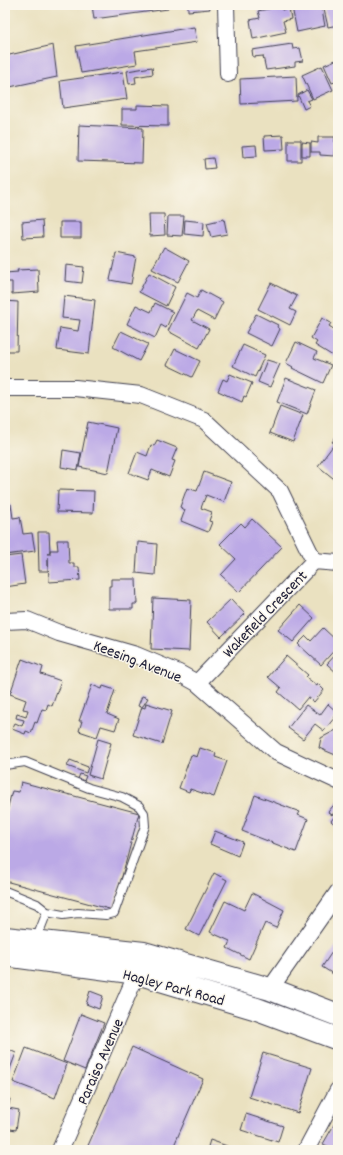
<svg xmlns="http://www.w3.org/2000/svg" width="343" height="1155" font-family="Dekko,sans-serif">
<rect width="100%" height="100%" fill="#fbf7ec"/>
<filter id="ink" filterUnits="userSpaceOnUse"><feTurbulence type="fractalNoise" baseFrequency=".025" numOctaves="2"/><feDisplacementMap in="SourceGraphic" scale="8" xChannelSelector="R" yChannelSelector="G"/><feConvolveMatrix kernelMatrix="1 2 1 2 8 2 1 2 1" color-interpolation-filters="sRGB"/></filter>
<filter id="wash" filterUnits="userSpaceOnUse"><feTurbulence type="fractalNoise" baseFrequency=".012" numOctaves="4" result="noise"/><feDisplacementMap in="SourceGraphic" scale="16" xChannelSelector="R" yChannelSelector="G"/><feGaussianBlur stdDeviation="0.9" result="paint"/><feColorMatrix in="noise" values="0 0 0 0 0 0 0 0 0 0 0 0 0 0 0 0 0 1.4 0 .05"/><feComposite in="paint" operator="in"/></filter>
<g filter="url(#wash)">
<rect width="100%" height="100%" fill="#eae1c0"/>
<g id="blocks">
<path fill="#bba9e6" d="M92 5H168V9L94 19Z
M188 5H209L210 9 188 11Z
M284 5H321L325 26 297 32 292 7 285 8Z
M323 5H338V25L328 27Z
M283 6 282 10 289 8 291 19 283 21 286 32 253 39 250 20 260 18 258 11Z
M194 27 197 42 135 51 137 64 81 73 76 46Z
M292 44 293 49 300 48 303 61 295 62V66L266 70 263 56 253 57 252 50Z
M53 45 57 77 5 88V56Z
M338 59V81L332 83 324 65Z
M322 66 333 90 313 99 302 75Z
M152 67 153 74 135 77 136 83 129 84 127 71Z
M123 72 127 99 63 108 60 81Z
M296 76 297 101 241 104 240 79Z
M307 90 312 99 307 101 310 106 304 109 298 95Z
M137 105 168 106V126L122 125V109H137Z
M79 125 143 128 142 163 78 161Z
M283 135 284 149 265 150 264 136Z
M318 137H335L334 156 320 155V152H311V142L318 143Z
M288 140H301V161H288Z
M302 142 310 143V156H302Z
M256 145 257 156 243 157 242 146Z
M213 158 215 168 205 169 204 159Z
M149 214H164L165 235 150 236Z
M168 216H184L182 236 167 235Z
M224 219 227 234 211 237 207 223Z
M42 220 43 237 23 238 22 222Z
M185 220 204 222 203 236 184 234Z
M60 222H81V238H60Z
M164 247 189 261 178 282 152 269Z
M116 253 136 257 131 284 110 280Z
M66 265 84 267 82 283 65 281Z
M38 269 39 292 12 294V282H5V273L18 272 17 270Z
M149 273 175 287 166 306 139 292Z
M271 283 297 296 290 309 296 312 290 325 258 309Z
M201 290 223 302 214 320 197 311 192 320 209 329 199 348 168 331 187 293 197 298Z
M64 296 95 300 89 354 57 350 60 328 78 331 80 320 62 318Z
M5 301 18 302 17 351H5Z
M155 303 173 312 166 328 161 325 155 338 127 324 136 305 151 312Z
M256 314 278 325 277 327 280 329 272 346 246 333Z
M322 318 331 323 329 326 338 332V346L333 356 315 345 317 342 311 338Z
M121 331 148 344 139 361 113 347Z
M296 342 317 352 314 358 331 365 323 383 292 368 293 367 286 363Z
M243 345 265 355 255 377 233 366Z
M175 349 200 361 192 377 167 365Z
M267 360 280 364 270 387 258 382Z
M230 374 252 383 246 397 244 396 242 402 218 391 223 379 227 381Z
M286 378 316 390 307 414 277 402Z
M280 406 303 415 293 442 270 433Z
M88 422 117 428 108 473 79 467Z
M338 434V482L318 466 335 443 332 442Z
M157 440 177 448 172 460 175 461 169 477 152 470 148 480 129 473 137 452 147 456 151 445 154 446Z
M63 450 81 453 78 470 61 467Z
M204 472 231 482 224 502 206 495 201 508 212 512 209 521 212 522 208 532 181 521 185 510 180 507 187 488 197 491Z
M58 490 94 491 93 513 57 512Z
M11 504 13 518 20 517 23 534 32 533 35 551 5 555V505Z
M252 519 282 547 239 592 221 575 236 559 220 544 241 523 245 527Z
M38 532H49L50 552 47 554H50V550H58L57 540H68L69 563H74V567H79L80 580 49 582 48 557V571H39Z
M138 542 157 544 155 575 136 573Z
M21 555 25 584 5 587V557Z
M111 579H136L137 604H133V609H109V586H111Z
M153 598 191 600 189 651 151 649Z
M231 599 245 614 221 637 207 622Z
M300 605 314 618 293 642 278 630Z
M323 628 338 642V646L321 665 298 644 306 636 311 641Z
M338 652V674L327 664Z
M286 656 308 675 306 677 317 686 318 684 324 690 314 702 308 697 298 709 278 692 281 688 268 677Z
M22 659 43 667 41 674 61 681 52 706 48 704 46 710 42 709 37 723 35 722 31 733 26 731 25 734 12 729 15 723 22 726 24 720 16 718 17 714 26 717 28 710 23 709 26 700 10 694Z
M92 685 102 689 103 686 115 690 107 714 119 719 115 730 101 726 97 737 79 731 82 721H79Z
M142 696 148 698 143 706 141 707 138 706Z
M146 703 172 711 162 744 133 735 142 707 145 708Z
M328 704 338 713 324 731 315 724 303 739 288 728 306 705 320 715Z
M338 729V756L319 748 321 738Z
M98 739 111 743 101 779 88 775Z
M200 748 216 753 215 757 227 761 214 797 190 789 189 792 179 788 191 755 197 757Z
M70 760 88 767 86 773 67 766Z
M80 774 86 776 84 781 78 779Z
M21 782 139 813 113 910 5 881V818L12 791 19 792Z
M255 795 300 812 298 815 308 819 296 852 242 831Z
M338 800V808L332 815 328 812Z
M338 812V824L337 826 331 821Z
M215 831 243 842 238 856 210 844Z
M214 873 227 880 199 936 186 929Z
M252 893 284 910 276 928 265 923 249 959 227 948 230 941 210 932 225 901 244 910Z
M338 943V977L322 967Z
M90 991 103 996 99 1009 86 1004Z
M81 1014 104 1023 85 1070 63 1061Z
M132 1047 203 1079 172 1150H86Z
M5 1048 16 1053 5 1082Z
M26 1048 67 1064 55 1098 13 1082Z
M263 1053 312 1068 298 1113 249 1097Z
M5 1098 10 1099 8 1108 19 1110 16 1130 5 1128Z
M246 1114 283 1126 278 1142 241 1130Z
M335 1123 338 1124V1142L334 1149 323 1144Z
M210 1140 227 1146V1148L233 1150H207Z"/>
</g>
</g>
<g filter="url(#ink)">
<use href="#blocks" fill-opacity="0" stroke="#403f4f" stroke-width="1"/>
<g fill="none" stroke-linecap="round" stroke-linejoin="round">
<g stroke="#403f4f" stroke-width="10">
<path id="lane" d="M5 765 25 762 89 788 122 797 139 806 144 813 145 826 114 913 106 915 78 913 63 915 47 912
M5 891 37 904 47 912 36 940"/>
</g>
<g stroke="#403f4f" stroke-width="18">
<path id="street" d="M226 5 228 74
M5 388H75L141 395 204 420 280 491 314 561 197 683
M314 561 338 563
M5 621 27 620 59 633 136 655 179 673 197 683 276 752 338 781
M270 989 338 892
M60 1150 137 973
M306 1150 338 1090"/>
</g>
<g stroke="#403f4f" stroke-width="24">
<path id="primary" d="M5 938 144 953 270 989 338 1015
M5 955 137 973 257 1009 338 1039"/>
</g>
<use href="#lane" stroke="#fff" stroke-width="8"/>
<use href="#street" stroke="#fff" stroke-width="16"/>
<use href="#primary" stroke="#fff" stroke-width="22"/>
</g>
</g>
<g text-anchor="middle" stroke-width="3" stroke-linejoin="round" paint-order="stroke">
<g font-size="16" fill="#22223b" stroke="#fbf7ec">
<text transform="translate(264 613) rotate(-46)" y="6">Wakefield Crescent</text>
<text transform="translate(138 660) rotate(21)" y="6">Keesing Avenue</text>
<text transform="translate(174 986) rotate(15)" y="6">Hagley Park Road</text>
<text transform="translate(99 1061) rotate(-66)" y="6">Paraiso Avenue</text>
</g>
</g>
<rect width="343" height="1155" fill="none" stroke="#fbf7ec" stroke-width="20"/>
</svg>
